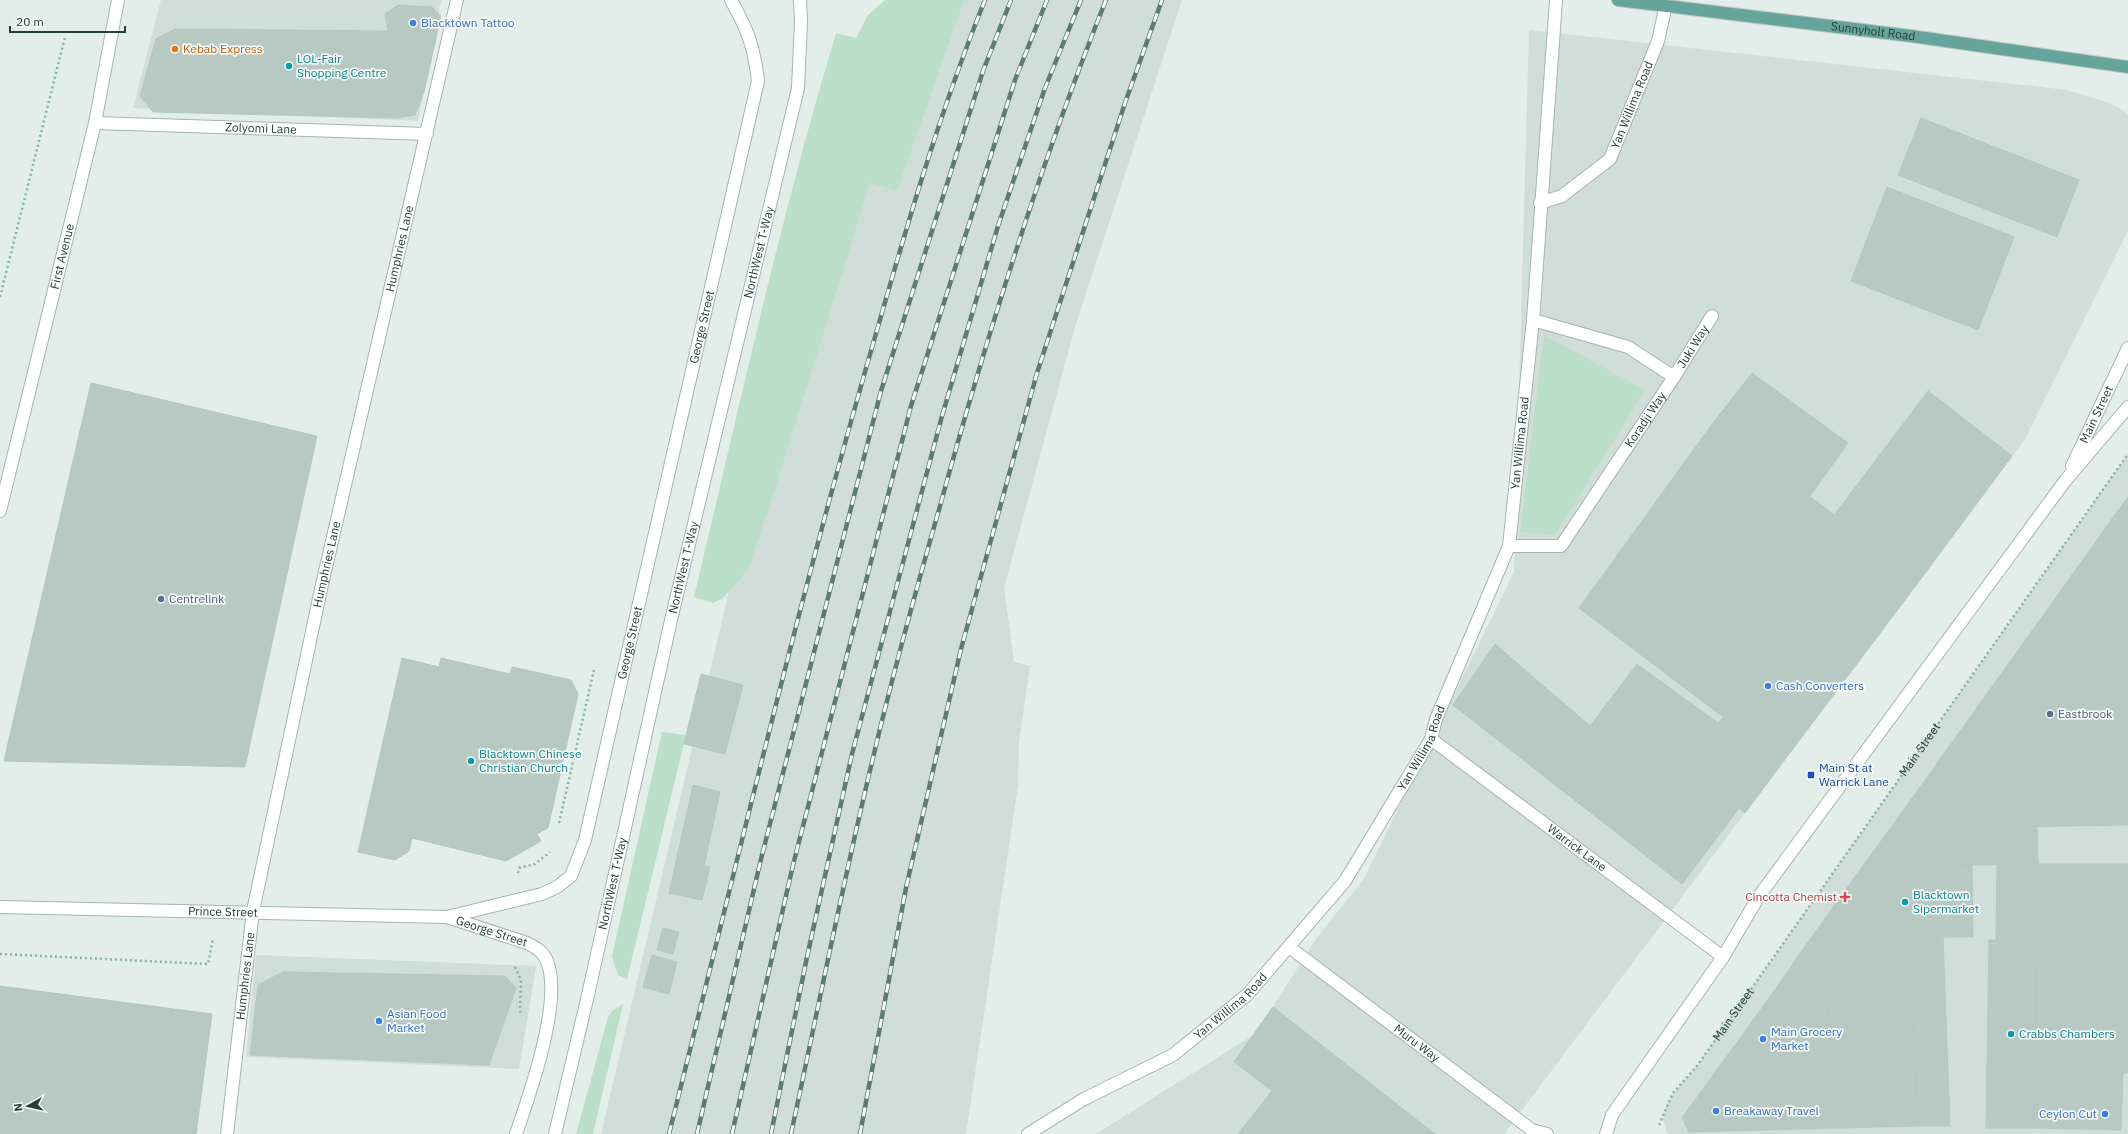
<svg xmlns="http://www.w3.org/2000/svg" width="2128" height="1134" font-family="'IBM Plex Sans',sans-serif">
<rect width="100%" height="100%" fill="#e3edea"/>
<path fill="#d1ddd9" d="M161 0H441L418 121 133 108Z
M916 0H1182L1075 327 1004 588 1014 662 1030 666 1019 742 1018 786 966 1134H601L849 82Z
M1529 30 2067 90 2110 103 2123 110 2128 115V231L2024 441 1504 1134H1096L1255 1034 1318 936 1364 879 1514 572Z
M2128 454V1134H1668L1663 1121 1664 1111 1673 1093 1697 1066Z
M256 955 536 966 519 1069 246 1057Z"/>
<path fill="#bbdfc9" d="M885 0H964L897 191 870 183 778 480 748 570 722 599 713 603 694 597C739 408 780 219 836 33L856 38 868 15Z
M1544 335 1645 390 1555 535 1520 532Z
M662 732 686 735 627 979 618 975 612 957Z
M623 1004 593 1134H576L608 1017 612 1011Z"/>
<path fill="#b8c8c3" stroke="#b5c7c2" d="M398 5 432 7 441 16 424 92 415 115 396 118 153 112 140 96 156 39 175 29 388 31 385 14Z
M1921 118 2079 180 2057 237 1898 175Z
M1887 187 2014 237 1978 330 1851 281Z
M1752 373 1848 443 1810 496 1713 423Z
M91 383 317 436 245 767 4 761Z
M1928 391 2012 456 1920 580 1835 514Z
M1713 423 1920 580 1783 762 1579 608Z
M2128 497V516H2114Z
M2114 516H2128V602L2052 603Z
M2128 602V825L1890 829 2052 603Z
M1495 644 1590 726 1725 827 1682 884 1453 705Z
M402 658 439 667 441 658 510 674 512 667 571 680 578 694 548 828 537 834 541 841 506 861 412 838 409 851 395 860 358 852Z
M1637 664 1718 723 1724 717 1783 762 1745 813 1739 808 1725 827 1590 726Z
M701 674 743 685 725 754 684 744Z
M693 785 720 792 704 866 710 867 702 900 669 893Z
M2037 827 2038 864 1862 867 1890 829Z
M1997 864H2038L2034 1128H1986L1989 940H1996Z
M2038 864H2128V1073H2123L2121 1130 2034 1128Z
M1972 865 1973 937 1811 938 1862 867Z
M663 928 679 932 673 954 657 950Z
M1811 938H1943L1946 1018 1828 1022 1827 1006 1762 1008Z
M652 955 677 962 669 994 643 987Z
M283 972 505 976 516 988 489 1065 250 1055 258 985Z
M0 986 212 1014 196 1134H0Z
M1827 1006 1828 1022 1913 1020 1918 1126 1689 1132 1682 1118 1762 1008Z
M1273 1007 1435 1134H1330L1234 1062Z
M1946 1018 1950 1126H1918L1913 1020Z
M1272 1091 1330 1134H1238Z"/>
<g fill="none" stroke-linecap="round" stroke-linejoin="round">
<g stroke="#a5b5b2" stroke-width="14">
<g id="lane">
<path id="s2" d="M95 123 427 134"/>
<path id="s3" d="M1540 203 1562 196 1610 159 1658 41 1666 5 1663 0"/>
<path id="s4" d="M1674 377 1712 316"/>
<path id="s5" d="M1509 546H1561L1674 377 1628 347 1533 320"/>
<path id="s6" d="M1431 739 1723 957"/>
<path id="s7" d="M1289 947 1532 1130 1547 1134"/>
<path id="s8" d="M227 1134 253 911 321 589 457 0"/>
<path id="s9" d="M555 1134 588 995 671 620 798 88 801 22 800 0"/>
<path id="s10" d="M1028 1134 1084 1099 1173 1055 1248 994 1345 881 1431 739 1436 719 1509 546 1533 320 1556 0"/>
</g>
</g>
<g stroke="#a5b5b2" stroke-width="14">
<g id="street">
<path id="s11" d="M2072 466 2128 348"/>
<path id="s12" d="M0 511 95 123 118 0"/>
<path id="s13" d="M0 907 447 917 542 894 557 887 571 876 585 840 758 81C754 47 748 30 731 0"/>
<path id="s14" d="M447 917 527 943C535 947 543 951 547 961 563 1001 530 1093 516 1134"/>
<path d="M1606 1134 1612 1115 1723 957 1759 896 2065 481 2128 407"/>
</g>
</g>
<g stroke="#c1c9c8" stroke-width="14">
<g id="primary">
<path id="s15" d="M1618 0 1911 36 2128 67"/>
</g>
</g>
<g stroke="#82b2a9" stroke-width="2.5" stroke-dasharray="2 3" stroke-linecap="butt">
<path d="M0 297 65 37"/>
<path d="M559 823 594 670"/>
<path d="M518 873 519 868 535 864 550 852"/>
<path d="M0 954 208 964 213 938"/>
<path d="M515 967 521 980 520 1014"/>
<path id="s1" d="M1659 1125 1673 1093 1697 1066 2128 454"/>
</g>
<use href="#lane" stroke="#fff" stroke-width="12"/>
<use href="#street" stroke="#fff" stroke-width="12"/>
<use href="#primary" stroke="#66a49c" stroke-width="12"/>
<g stroke="#5c7a76" stroke-width="4.5">
<path id="rail" d="M669 1134C733 879 793 624 865 372 901 246 936 121 985 0
M697 1134 761 859 881 391 983 71 1011 0
M732 1134 793 865 911 406 1015 80 1047 0
M771 1134 807 957 852 754 942 416 998 226 1045 88 1081 0
M791 1134C818 1009 843 882 873 758 893 673 916 590 940 506 987 335 1040 165 1106 0
M860 1134 906 888 961 649 1037 373 1125 103 1162 0"/>
</g>
<use href="#rail" stroke="#f3f9f7" stroke-width="3" stroke-dasharray="9" stroke-linecap="butt"/>
</g>
<g fill="#3f7fe0" stroke="#f3f9f7" stroke-width="1.5">
<circle cx="413" cy="23" r="4"/>
<circle cx="1768" cy="686" r="4"/>
<circle cx="379" cy="1021" r="4"/>
<circle cx="1763" cy="1039" r="4"/>
<circle cx="1716" cy="1111" r="4"/>
<circle cx="2105" cy="1114" r="4"/>
</g>
<circle fill="#e8710a" stroke="#f3f9f7" stroke-width="1.5" cx="175" cy="49" r="4"/>
<g fill="#0f9aa8" stroke="#f3f9f7" stroke-width="1.5">
<circle cx="289" cy="66" r="4"/>
<circle cx="471" cy="761" r="4"/>
<circle cx="1905" cy="902" r="4"/>
<circle cx="2011" cy="1034" r="4"/>
</g>
<g fill="#5c6f8a" stroke="#f3f9f7" stroke-width="1.5">
<circle cx="161" cy="599" r="4"/>
<circle cx="2050" cy="714" r="4"/>
</g>
<rect fill="#1a4fb4" stroke="#f3f9f7" stroke-width="1.5" x="1807" y="771" width="8" height="8" rx="2"/>
<path fill="#e0444e" stroke="#f3f9f7" stroke-width="1.5" d="M1843 891h4v4h4v4h-4v4h-4v-4h-4v-4h4z"/>
<g text-anchor="middle" stroke-width="3.5" stroke-linejoin="round" paint-order="stroke">
<g font-size="12" fill="#366cbe" stroke="#f3f9f7" text-anchor="start">
<text x="421" y="27">Blacktown Tattoo</text>
<text x="1776" y="690">Cash Converters</text>
<text x="387" y="1018">Asian Food<tspan x="387" dy="14">Market</tspan></text>
<text x="1771" y="1036">Main Grocery<tspan x="1771" dy="14">Market</tspan></text>
<text x="1724" y="1115">Breakaway Travel</text>
<text x="2097" y="1118" text-anchor="end">Ceylon Cut</text>
</g>
<g font-size="12" fill="#223f3b" stroke="#f3f9f7">
<text dy="4" stroke="none"><textPath href="#s15" startOffset="257">Sunnyholt Road</textPath></text>
<text dy="4" stroke="none"><textPath href="#s3" startOffset="142">Yan Willima Road</textPath></text>
<text dy="4" stroke="none"><textPath href="#s2" startOffset="166">Zolyomi Lane</textPath></text>
<text dy="4" stroke="none"><textPath href="#s8" startOffset="903">Humphries Lane</textPath></text>
<text dy="4" stroke="none"><textPath href="#s9" startOffset="905">NorthWest T-Way</textPath></text>
<text dy="4" stroke="none"><textPath href="#s12" startOffset="262">First Avenue</textPath></text>
<text dy="4" stroke="none"><textPath href="#s13" startOffset="1144">George Street</textPath></text>
<text dy="4" stroke="none"><textPath href="#s4" startOffset="36">Juki Way</textPath></text>
<text dy="4" stroke="none"><textPath href="#s11" startOffset="57">Main Street</textPath></text>
<text dy="4" stroke="none"><textPath href="#s5" startOffset="204">Koradji Way</textPath></text>
<text dy="4" stroke="none"><textPath href="#s10" startOffset="889">Yan Willima Road</textPath></text>
<text dy="4" stroke="none"><textPath href="#s8" startOffset="579">Humphries Lane</textPath></text>
<text dy="4" stroke="none"><textPath href="#s9" startOffset="581">NorthWest T-Way</textPath></text>
<text dy="4" stroke="none"><textPath href="#s13" startOffset="820">George Street</textPath></text>
<text dy="4" stroke="none"><textPath href="#s10" startOffset="565">Yan Willima Road</textPath></text>
<text dy="4" stroke="none"><textPath href="#s1" startOffset="458">Main Street</textPath></text>
<text dy="4" stroke="none"><textPath href="#s6" startOffset="182">Warrick Lane</textPath></text>
<text dy="4" stroke="none"><textPath href="#s9" startOffset="257">NorthWest T-Way</textPath></text>
<text dy="4" stroke="none"><textPath href="#s13" startOffset="223">Prince Street</textPath></text>
<text dy="4" stroke="none"><textPath href="#s14" startOffset="47">George Street</textPath></text>
<text dy="4" stroke="none"><textPath href="#s8" startOffset="159">Humphries Lane</textPath></text>
<text dy="4" stroke="none"><textPath href="#s10" startOffset="241">Yan Willima Road</textPath></text>
<text dy="4" stroke="none"><textPath href="#s1" startOffset="134">Main Street</textPath></text>
<text dy="4" stroke="none"><textPath href="#s7" startOffset="160">Muru Way</textPath></text>
</g>
<g font-size="12" fill="#c56008" stroke="#f3f9f7" text-anchor="start">
<text x="183" y="53">Kebab Express</text>
</g>
<g font-size="12" fill="#0d838f" stroke="#f3f9f7" text-anchor="start">
<text x="297" y="63">LOL-Fair<tspan x="297" dy="14">Shopping Centre</tspan></text>
<text x="479" y="758">Blacktown Chinese<tspan x="479" dy="14">Christian Church</tspan></text>
<text x="1913" y="899">Blacktown<tspan x="1913" dy="14">Sipermarket</tspan></text>
<text x="2019" y="1038">Crabbs Chambers</text>
</g>
<g font-size="12" fill="#4e5e75" stroke="#f3f9f7" text-anchor="start">
<text x="169" y="603">Centrelink</text>
<text x="2058" y="718">Eastbrook</text>
</g>
<g font-size="12" fill="#164399" stroke="#f3f9f7" text-anchor="start">
<text x="1819" y="772">Main St at<tspan x="1819" dy="14">Warrick Lane</tspan></text>
</g>
<g font-size="12" fill="#be3a42" stroke="#f3f9f7" text-anchor="end">
<text x="1837" y="901">Cincotta Chemist</text>
</g>
</g>
<g transform="translate(28 1106) rotate(262)" stroke="#f3f9f7" stroke-width="3" paint-order="stroke">
<path d="M0-3L7 15L0 10L-7 15Z" fill="#223f3b"/>
<text y="-6" font-size="11" font-weight="bold" text-anchor="middle" fill="#223f3b">N</text>
</g>
<path d="M10 26v6h115v-6" fill="none" stroke="#223f3b" stroke-width="2"/>
<text x="16" y="26" font-size="12" fill="#223f3b" stroke="#f3f9f7" stroke-width="3" paint-order="stroke">20 m</text>
</svg>
